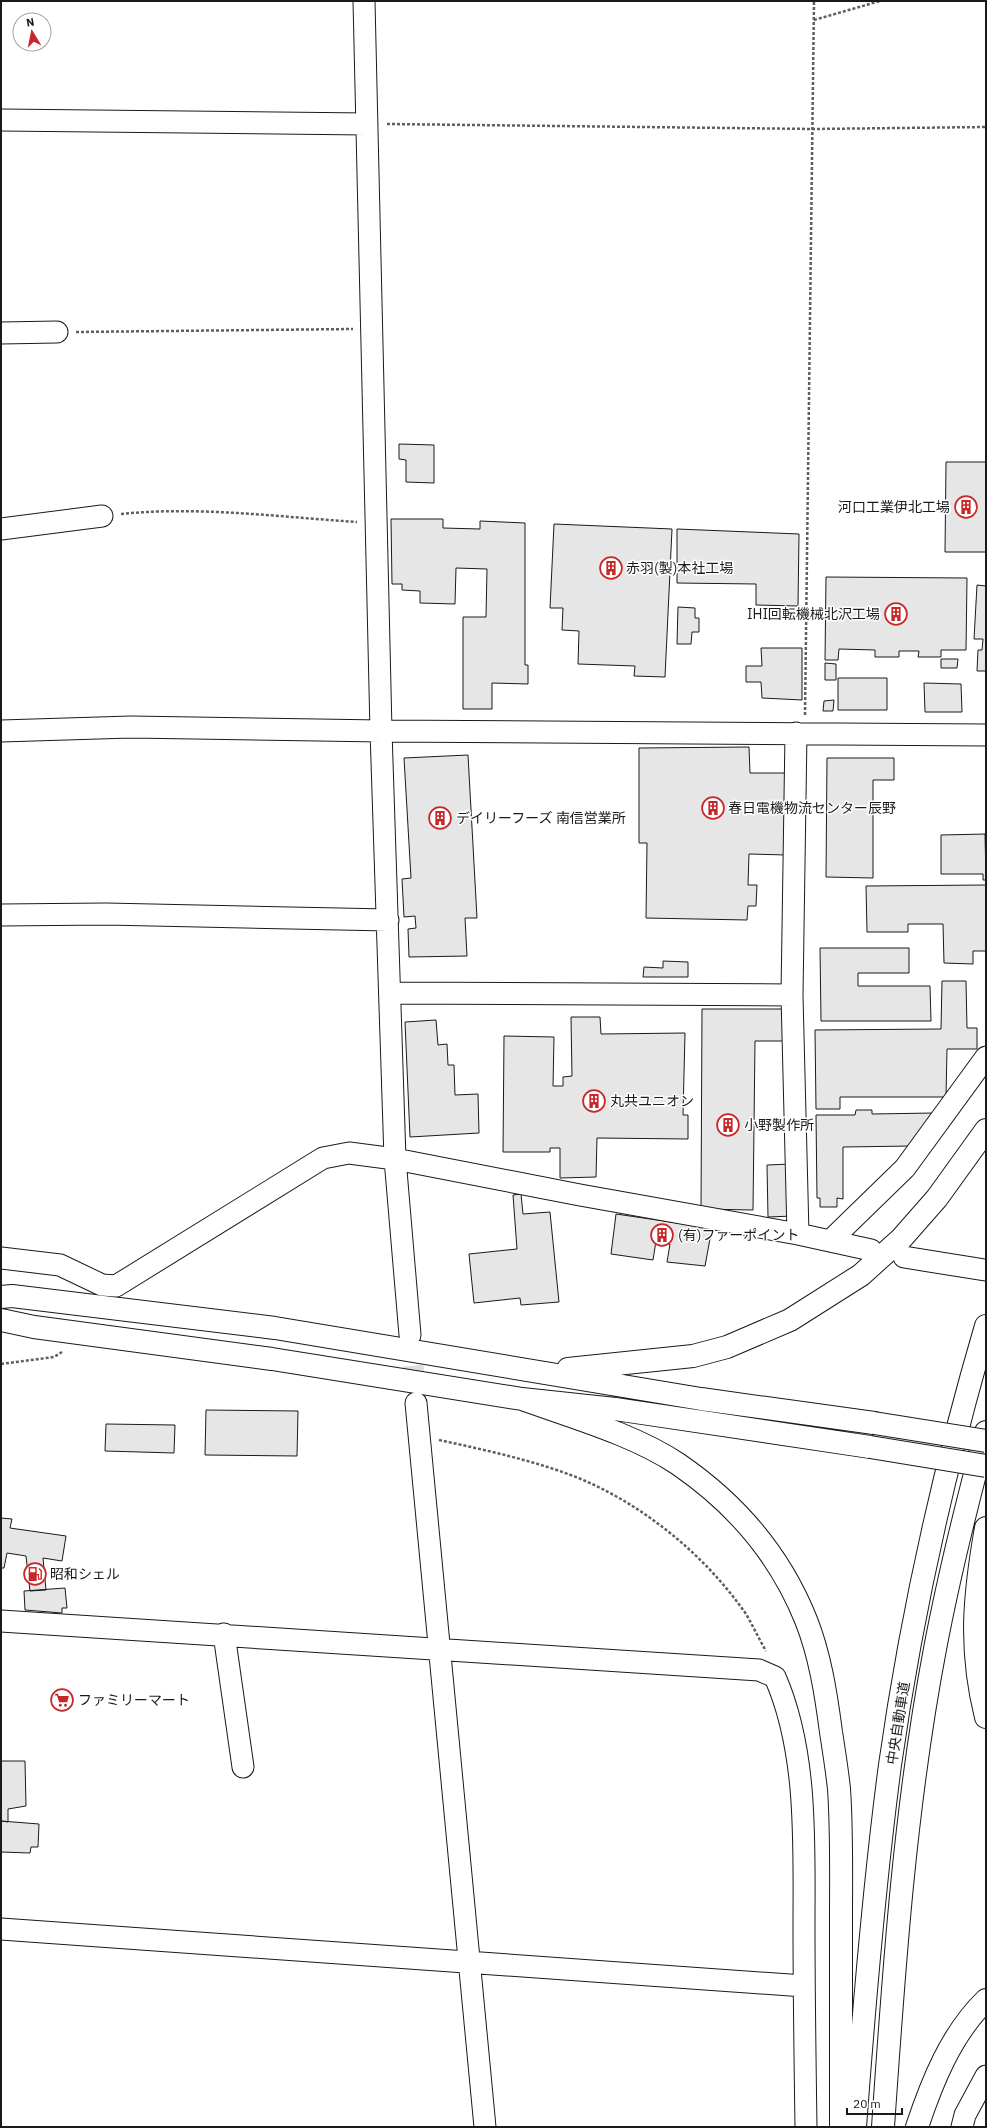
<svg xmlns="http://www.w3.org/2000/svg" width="987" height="2128" font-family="'IBM Plex Sans','Noto Sans JP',sans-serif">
<rect width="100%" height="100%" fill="#fff"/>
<path fill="#e6e6e6" stroke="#1a1a1a" d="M399 444 434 445V483L406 482V460L399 459Z
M946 462H986V552H945Z
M391 519H443V528L480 529V521L525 523V665H528V684L492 683V709H463V617H486L487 569 456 568 455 604 420 603V591L402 590V584H392Z
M554 524 672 529 665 677 634 676 635 666 578 664 579 631 562 630 563 608H550Z
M677 529 799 534 798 606 756 605V584L677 583Z
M826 577 967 578 966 650H941V657H918L919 651H899V657H875V650L839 649 838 660H825Z
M977 585 986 586V671H977L978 650H982L983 639H974Z
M678 607 695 608V618H699V632H692L691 644H677Z
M761 648H802V700L762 698 761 682H746V666H762Z
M941 659H958L957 668H941Z
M825 663 836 664V680H825Z
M838 678H887V710H838Z
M924 683 961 684 962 712H925Z
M834 700 833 711H823L824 701Z
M749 747 750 773H787L786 855 749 854 748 885H757L756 906H748L747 920 646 918 647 843H639V748Z
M468 755 477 918H465L467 956 409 957 408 929 416 928 415 916 404 917 402 879 411 878 404 758Z
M827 758H894V780H873V878L826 877Z
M985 834 986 880H983V874H941V835Z
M986 885V951H973V964L944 963 943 924H908V932H867L866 886Z
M820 948H909V973H858V986H930L931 1021H821Z
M663 961 688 962V977H643L644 967 663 968Z
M942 981H966L967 1028H977V1049H947L946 1097H840V1109H816L815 1030 941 1029Z
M702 1009H790V1041H755L753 1210 701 1209Z
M571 1017H600L601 1034 685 1033 683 1115H688V1139L597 1138 596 1177 560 1178V1148H550V1152H503L504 1036 554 1037 553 1086H563V1077L572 1076Z
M436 1020 438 1045 447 1044 448 1065H454L455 1095 478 1094 479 1133 410 1137 405 1022Z
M856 1110H872V1114L934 1113 912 1146 843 1147V1199L837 1198V1207H820V1198H817L816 1115H855Z
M791 1164 793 1216 768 1217 767 1165Z
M521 1194 523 1214 550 1212 559 1302 521 1305 520 1298 474 1303 469 1254 517 1249 513 1195Z
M616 1214 712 1228 705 1266 667 1262 670 1244 656 1241 653 1260 611 1254Z
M206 1410 298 1411 297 1456 205 1455Z
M106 1424 175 1425 174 1453 105 1451Z
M1 1518 12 1519 10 1528 66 1536 62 1561 43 1558 46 1590 30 1591 26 1556 7 1553 4 1568H1Z
M65 1588 67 1608H62V1613L25 1610 24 1591Z
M1 1761H25L26 1806 8 1809V1822L1 1821Z
M1 1821 39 1824 38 1847H31L30 1853 1 1852Z"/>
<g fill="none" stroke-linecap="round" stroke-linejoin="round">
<path stroke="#ddd" stroke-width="21" stroke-dasharray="21 10" stroke-linecap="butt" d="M410 1335 416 1398"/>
<g stroke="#1a1a1a" stroke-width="23">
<path id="minor" d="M364 1 381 731 395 1159 410 1335
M1 120 367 124
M1 333 57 332
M1 529 102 516
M1 731 131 727 381 731 986 735
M1 915 106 914 388 920
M391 993 792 995 796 733
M792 995 798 1234 871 1250
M830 1241 905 1168 986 1057
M904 1257 985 1270
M1 1258 60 1265 102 1285 116 1286 323 1158 349 1153 395 1159 580 1195 798 1234
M416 1403 485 2127
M1 1621 759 1670 775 1677C808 1752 804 1845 804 1925 804 1992 805 2060 806 2127
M224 1634 243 1767
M1 1929 804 1986
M962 2127 965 2115 986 2076"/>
</g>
<g stroke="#1a1a1a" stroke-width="24">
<path id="highway" d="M1 1297 12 1296 275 1328 701 1399 874 1423
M1 1320 34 1327 272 1359 522 1399 615 1409 870 1447
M568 1369 693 1356 727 1347 790 1320 861 1275 901 1239 937 1198 986 1130
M522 1399C572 1417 635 1435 678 1464 735 1503 780 1555 806 1620 820 1655 826 1694 831 1732 834 1751 837 1770 839 1789 842 1832 841 1875 841 1918 841 1988 841 2057 841 2127
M986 1528C974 1596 969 1649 986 1717
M855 2127C864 2006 874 1885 890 1765 911 1617 944 1469 986 1326
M883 2127C894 1967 905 1806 935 1649 949 1575 967 1503 986 1432
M917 2127C932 2082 951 2034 986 2000"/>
</g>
<path stroke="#5f5f5f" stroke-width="2.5" stroke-dasharray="3 2" stroke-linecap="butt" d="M814 20 880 1
M387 124 814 129 986 127
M76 332 353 329
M121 514C199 506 279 517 357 522
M805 715 814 1
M1 1364 54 1357 62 1352
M439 1440C485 1450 532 1460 576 1477 643 1504 705 1555 746 1614 753 1626 759 1639 766 1651"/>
<use href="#minor" stroke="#fff" stroke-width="21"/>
<use href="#highway" stroke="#fff" stroke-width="22"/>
<g stroke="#1a1a1a" stroke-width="24" stroke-linecap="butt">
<path id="highway-bridge" d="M874 1423 986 1441
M870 1447 986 1466"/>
</g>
<use href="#highway-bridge" stroke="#fff" stroke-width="22"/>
</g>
<defs>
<g id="building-ring" transform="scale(1.15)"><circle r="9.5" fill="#fff" stroke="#c62828" stroke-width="1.5"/><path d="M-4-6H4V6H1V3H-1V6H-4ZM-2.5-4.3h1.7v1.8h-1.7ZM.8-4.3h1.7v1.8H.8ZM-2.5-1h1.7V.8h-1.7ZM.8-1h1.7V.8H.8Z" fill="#c62828"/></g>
<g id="fuel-ring" transform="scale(1.15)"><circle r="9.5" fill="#fff" stroke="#c62828" stroke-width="1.5"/><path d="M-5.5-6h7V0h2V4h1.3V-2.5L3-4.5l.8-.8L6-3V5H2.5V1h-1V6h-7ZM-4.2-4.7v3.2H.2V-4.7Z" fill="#c62828"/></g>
<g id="supermarket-ring" transform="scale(1.15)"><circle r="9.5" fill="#fff" stroke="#c62828" stroke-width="1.5"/><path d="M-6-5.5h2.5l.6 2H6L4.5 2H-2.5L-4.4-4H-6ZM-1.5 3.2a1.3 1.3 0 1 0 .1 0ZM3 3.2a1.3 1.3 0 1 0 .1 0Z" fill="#c62828"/></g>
</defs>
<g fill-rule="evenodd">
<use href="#building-ring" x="966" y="507"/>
<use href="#building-ring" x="611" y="568"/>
<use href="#building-ring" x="896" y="614"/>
<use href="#building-ring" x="713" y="808"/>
<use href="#building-ring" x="440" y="818"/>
<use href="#building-ring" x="594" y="1101"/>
<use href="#building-ring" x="728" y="1125"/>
<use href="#building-ring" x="662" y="1235"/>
<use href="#fuel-ring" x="35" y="1574"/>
<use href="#supermarket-ring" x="62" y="1700"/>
</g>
<g text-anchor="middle" stroke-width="3" stroke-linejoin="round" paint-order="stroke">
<g font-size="14" fill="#1a1a1a" stroke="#fff" text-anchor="start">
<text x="950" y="512" text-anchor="end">河口工業伊北工場</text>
<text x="626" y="573">赤羽(製)本社工場</text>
<text x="880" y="619" text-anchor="end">IHI回転機械北沢工場</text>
<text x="728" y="813">春日電機物流センター辰野</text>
<text x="456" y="823">デイリーフーズ 南信営業所</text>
<text x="610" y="1106">丸共ユニオン</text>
<text x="744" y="1130">小野製作所</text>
<text x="678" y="1240">(有)ファーポイント</text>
<text x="50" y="1579">昭和シェル</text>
<text x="78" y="1705">ファミリーマート</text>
</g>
<g font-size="14" fill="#1a1a1a" stroke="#fff">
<text transform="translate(898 1723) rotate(-81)" y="5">中央自動車道</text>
</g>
</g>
<rect width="987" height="2128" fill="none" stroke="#1a1a1a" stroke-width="4"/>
<g transform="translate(32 32) rotate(350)"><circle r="19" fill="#ffffff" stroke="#a3a3a3"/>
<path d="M0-3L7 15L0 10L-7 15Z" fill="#c62828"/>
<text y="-6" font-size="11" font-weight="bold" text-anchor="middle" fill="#1a1a1a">N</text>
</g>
<path d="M847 2108v6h55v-6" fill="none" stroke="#1a1a1a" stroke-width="2"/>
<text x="853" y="2108" font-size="12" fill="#1a1a1a" stroke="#ffffff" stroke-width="3" paint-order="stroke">20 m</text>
</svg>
